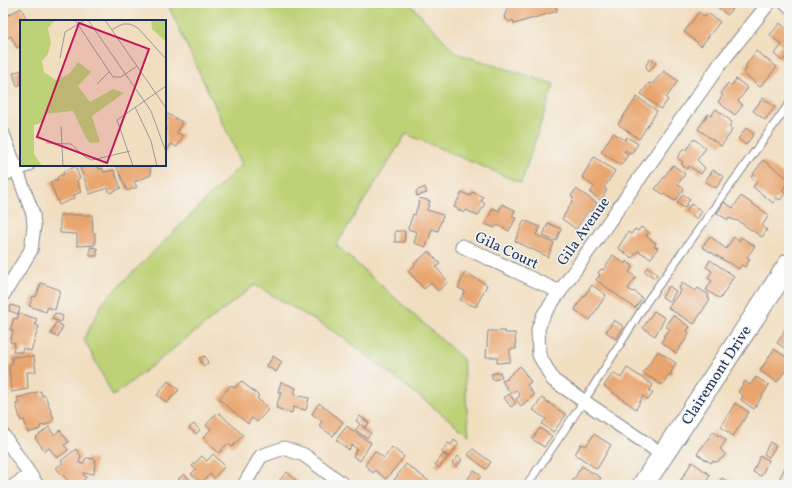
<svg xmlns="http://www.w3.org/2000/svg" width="792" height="488" font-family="Vollkorn,serif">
<rect width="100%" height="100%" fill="#f6f6f2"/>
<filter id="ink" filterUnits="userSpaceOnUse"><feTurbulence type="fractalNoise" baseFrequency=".025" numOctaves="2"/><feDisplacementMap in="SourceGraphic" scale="8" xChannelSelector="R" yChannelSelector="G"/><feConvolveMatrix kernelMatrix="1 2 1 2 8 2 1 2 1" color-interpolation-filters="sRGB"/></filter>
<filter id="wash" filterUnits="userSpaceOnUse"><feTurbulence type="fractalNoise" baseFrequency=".012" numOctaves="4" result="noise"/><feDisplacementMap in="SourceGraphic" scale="16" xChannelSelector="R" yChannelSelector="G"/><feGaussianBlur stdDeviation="0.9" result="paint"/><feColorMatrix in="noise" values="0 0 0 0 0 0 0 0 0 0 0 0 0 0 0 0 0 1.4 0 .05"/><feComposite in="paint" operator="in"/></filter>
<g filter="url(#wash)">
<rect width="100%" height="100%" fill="#f1debf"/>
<path fill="#bdd276" stroke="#6c806a" d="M167 3H409L456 53 554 84 521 183 406 134 336 245 463 359 469 435 343 337 255 285 113 396 84 339 103 302 242 164Z"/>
<g id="blocks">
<path fill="#e9a56e" d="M514 3H555L557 11 514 24 513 20 509 22 504 17 509 4Z
M713 3H737L727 15Z
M21 8 28 21H21V46L17 48 11 36 3 40V18Z
M699 12 705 17 708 13 720 22 701 46 684 32Z
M780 23 789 31V53L782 61 774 54 782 45 770 35Z
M756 51 777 67 760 87 743 73 747 68 745 66Z
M650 59 656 63 650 71H647L646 65Z
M21 70V84L17 86 13 73Z
M664 71 678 81 666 98 668 100 661 109 641 94 649 83 652 84Z
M736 79 748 88 738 101 743 105 735 115 718 102 723 95 721 94 723 89 728 83 731 86Z
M637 97 657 111 639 139 618 124Z
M763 98 775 107 765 120 753 111Z
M716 109 732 122 729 127 732 129 730 134 721 146 698 129 708 114 711 116Z
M166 113 182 122 177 133 183 136 177 147 171 144 166 153Z
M746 128 754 134 746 145 738 139Z
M613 133 625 140 627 137 638 144 631 154 625 150 624 152 628 155 621 165 601 152Z
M694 139 706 148 697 160 705 168 701 174 689 166 687 169 681 164 683 162 677 158 684 148 686 150Z
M594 157 615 171 604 188 607 190 601 200 590 193 594 187 582 177Z
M763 160 789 179 782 191 786 193 780 200 777 198 773 203 753 187 757 182 751 177Z
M79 165H98L99 169 102 168 104 172 114 170 121 188 110 193 108 188 90 194Z
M116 165H150L151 175 134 182 137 187 127 191Z
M673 165 685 174 678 184 684 189 675 201 655 189Z
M75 167 80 178 77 180 81 192 74 195 75 198 59 205 50 182 58 179 57 177 64 174 63 171Z
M713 170 724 177 716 188 705 181Z
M425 187 427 193 417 196 416 191Z
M576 189 597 203 591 212 589 210 576 229 562 219 574 198 571 196Z
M462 192 470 196 472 192 483 197 481 201 485 203 478 216 466 210 464 213 454 207Z
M683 194 690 199 684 208 677 203Z
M741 196 769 215 762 226 767 230 762 237 738 221 728 218V220L717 213 724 202 733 208Z
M420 198 430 201 427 210 443 215 438 231 432 229 426 247 414 243 417 232 408 229 413 214 415 215Z
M502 204 515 210 512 217 516 218 509 231 497 225 495 228 485 224 493 208 499 211Z
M691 204 702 211 697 219 686 211Z
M60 215H92L93 233H95V245L77 246V234L60 233Z
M524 220 540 227 536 235 554 243 548 257 515 241Z
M548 223 561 229 556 241 543 236Z
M641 227 649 232 646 236 656 243 654 246 658 248 651 258 638 251 632 258 618 248 628 232 631 234 635 229 638 231Z
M395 231H405L404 242H395Z
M710 236 726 249 734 237 739 241 741 237 755 246 747 257 750 259 745 267 742 265 739 269 702 247Z
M90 247 97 248V256H90Z
M429 251 440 264 436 267 448 282 438 291 431 283 424 289 408 271 415 265 414 264Z
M613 255 625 264 626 261 633 266 629 272 636 277 628 289 633 292 634 291 642 298 635 308 596 280 600 275 598 273 601 269 603 270Z
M710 260 734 276 720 299 706 290 712 281 708 278 712 271 706 267Z
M648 267 657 274 655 278 644 271Z
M465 272 487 285 476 307 460 300 465 291 458 288Z
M41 283 60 290 55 310 48 307 46 312 29 306 33 296 36 297Z
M682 283 695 291 698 288 709 295 708 298 710 299 694 324 668 308 681 290 679 288Z
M592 285 606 295 590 320 575 310 578 304Z
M669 286 676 291 670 302 662 297Z
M11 305 20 308 18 314 9 311Z
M654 311 665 318 655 336 643 328Z
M19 313 37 319 35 325 39 326 31 351 23 348 22 352H13L15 343 10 342 13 331 10 330 14 318 17 319Z
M55 313 63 316 61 322 52 319Z
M673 315 690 327 687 331 689 333 686 339 676 353 661 342 665 337 663 336 670 329 665 326Z
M614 320 624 327 616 339 606 332Z
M56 322 63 326 58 337 51 334Z
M789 325V351L777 343Z
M488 331H505V333H515L516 349H510V362L497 363V357H486Z
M774 349 789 359V366L777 382 760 371Z
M658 351 676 363 671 372 672 373 671 375 669 374 662 385 643 373Z
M34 356 36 372H27L28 389 11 392 9 365H12V357Z
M205 356 208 363 203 366 199 358Z
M273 356 282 362 276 372 267 366Z
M520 366 531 382 527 385 534 395 521 406 516 399 520 396 516 390 511 394 502 381 508 379 507 378Z
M627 368 653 385 649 391 653 393 648 400 643 396 636 409 604 386 613 373 621 378Z
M500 372 502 378 493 380 491 374Z
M756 377 769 385 754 409 741 400 743 396 738 392 745 381 750 385Z
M168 381 179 390 167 403 157 395Z
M241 381 259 396 257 398 269 409 257 422 252 418 248 424 219 399 231 385 235 388Z
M281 382 296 388 294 395 309 398 306 410 293 407 292 413 276 408 281 392H278Z
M41 391 42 396 45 395 54 419 48 424 40 426V429L28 433 24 420 21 421 16 404 19 403 17 398Z
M509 394 516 403 511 407 504 398Z
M542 398 566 415 553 432 542 424 546 419 533 410Z
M319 403 343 422 333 436 319 426 322 421 312 414Z
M735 403 749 412 733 436 721 427Z
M218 412 243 435 232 447 228 443 219 453 203 438 211 429 206 425Z
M360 416 369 423 365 428 361 425 371 433 367 438 357 431 356 433 371 443 360 461 353 456 357 449 352 445 349 450 336 440 347 426 354 432 360 424 356 421Z
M194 424 200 430 196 434 189 428Z
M49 427 54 435 60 430 69 442 64 445 68 450 57 458 49 448 45 451 35 438Z
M540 428 552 436 544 447 532 439Z
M713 432 726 440 720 449 726 455 717 462 712 461 711 463 697 454Z
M594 434 611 445 597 469 575 454 581 444 586 446Z
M454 440 459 444 449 457 442 452 448 443 451 445Z
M770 442 776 446 769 457 764 454Z
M392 447 404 457 386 479 375 470 373 473 365 465 375 451 384 458Z
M76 449 81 456 79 463 83 464 86 458 95 459V463L94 474 83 473 86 478 77 485H72L56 468 63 463 61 461Z
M473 449 491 462 486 469 468 455Z
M213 454 225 466 214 478 210 474 201 483 191 474 196 469 192 466 202 456 207 461Z
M443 454 448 457 439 468 435 465Z
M458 456 462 460 456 467 452 463Z
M760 456 769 460 761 476 753 472Z
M789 458V485L779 480Z
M692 462 710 475 705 485H682L679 483Z
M406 464 430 482 427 485 391 484Z
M582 466 601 478 596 485H577L572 482Z
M474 470 481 476 474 485 467 480Z
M287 472 300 484 299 485H280L282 483 279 481Z
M184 474 195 485H181L183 483 178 479Z
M722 478 733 485H717Z"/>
</g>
</g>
<g filter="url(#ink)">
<use href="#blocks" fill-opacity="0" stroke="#86868e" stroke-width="1"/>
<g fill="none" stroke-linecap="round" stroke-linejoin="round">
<g stroke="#86868e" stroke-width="9">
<path id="service" d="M527 485 584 401 648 300 789 104"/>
</g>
<g stroke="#86868e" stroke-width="15">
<path id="minor" d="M786 3 789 6
M3 134 33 214 34 226 31 250 3 295
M3 175 28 165
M462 246 560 292
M3 435 37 485
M663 455 553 380 539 355 538 329 544 314 720 64 769 3
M15 485 30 475
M244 485 261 456 284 448 304 455 344 485"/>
</g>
<g stroke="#86868e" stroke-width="23">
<path id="primary" d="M643 485 789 264"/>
</g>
<use href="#service" stroke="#fff" stroke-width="7"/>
<use href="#minor" stroke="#fff" stroke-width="13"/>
<use href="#primary" stroke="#fff" stroke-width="21"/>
</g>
</g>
<g text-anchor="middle" stroke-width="3" stroke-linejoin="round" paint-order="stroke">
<g font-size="15" fill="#1b2f5e" stroke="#f6f6f2">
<text transform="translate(583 231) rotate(-55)" y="5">Gila Avenue</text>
<text transform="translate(507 250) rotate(25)" y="5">Gila Court</text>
<text transform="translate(716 375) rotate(-57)" y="5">Clairemont Drive</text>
</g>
</g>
<g transform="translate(20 20)">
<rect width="146" height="146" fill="#f1debf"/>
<path d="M0 0H35L28 8 31 23 28 34 22 41 24 52 36 60 49 54 58 42 71 52 58 66 70 82 93 69 104 73 72 96 80 122 70 123 66 118 53 91 24 94V102L14 105V134L22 146H0ZM131 0H146V22L132 9Z" fill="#bdd276"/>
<path fill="none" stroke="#9b9898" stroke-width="1" d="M55 0 93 57H101L117 46M68 0 131 91 146 132M85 0 146 88M91 10 103 4H110L118 8 146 39M40 38 45 12 65 0M77 64 89 52M115 87 131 121 137 146M41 106 43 146M26 123 51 124 65 137 72 140 110 131M113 146 97 100 146 66"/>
<path fill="#c2185b" fill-opacity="0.15" stroke="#c2185b" stroke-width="2" d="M59 3 129 29 87 143 17 117Z"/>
<rect width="146" height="146" fill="none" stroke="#1b2f5e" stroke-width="2"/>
</g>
<rect width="792" height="488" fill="none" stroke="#f6f6f2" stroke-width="16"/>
</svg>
